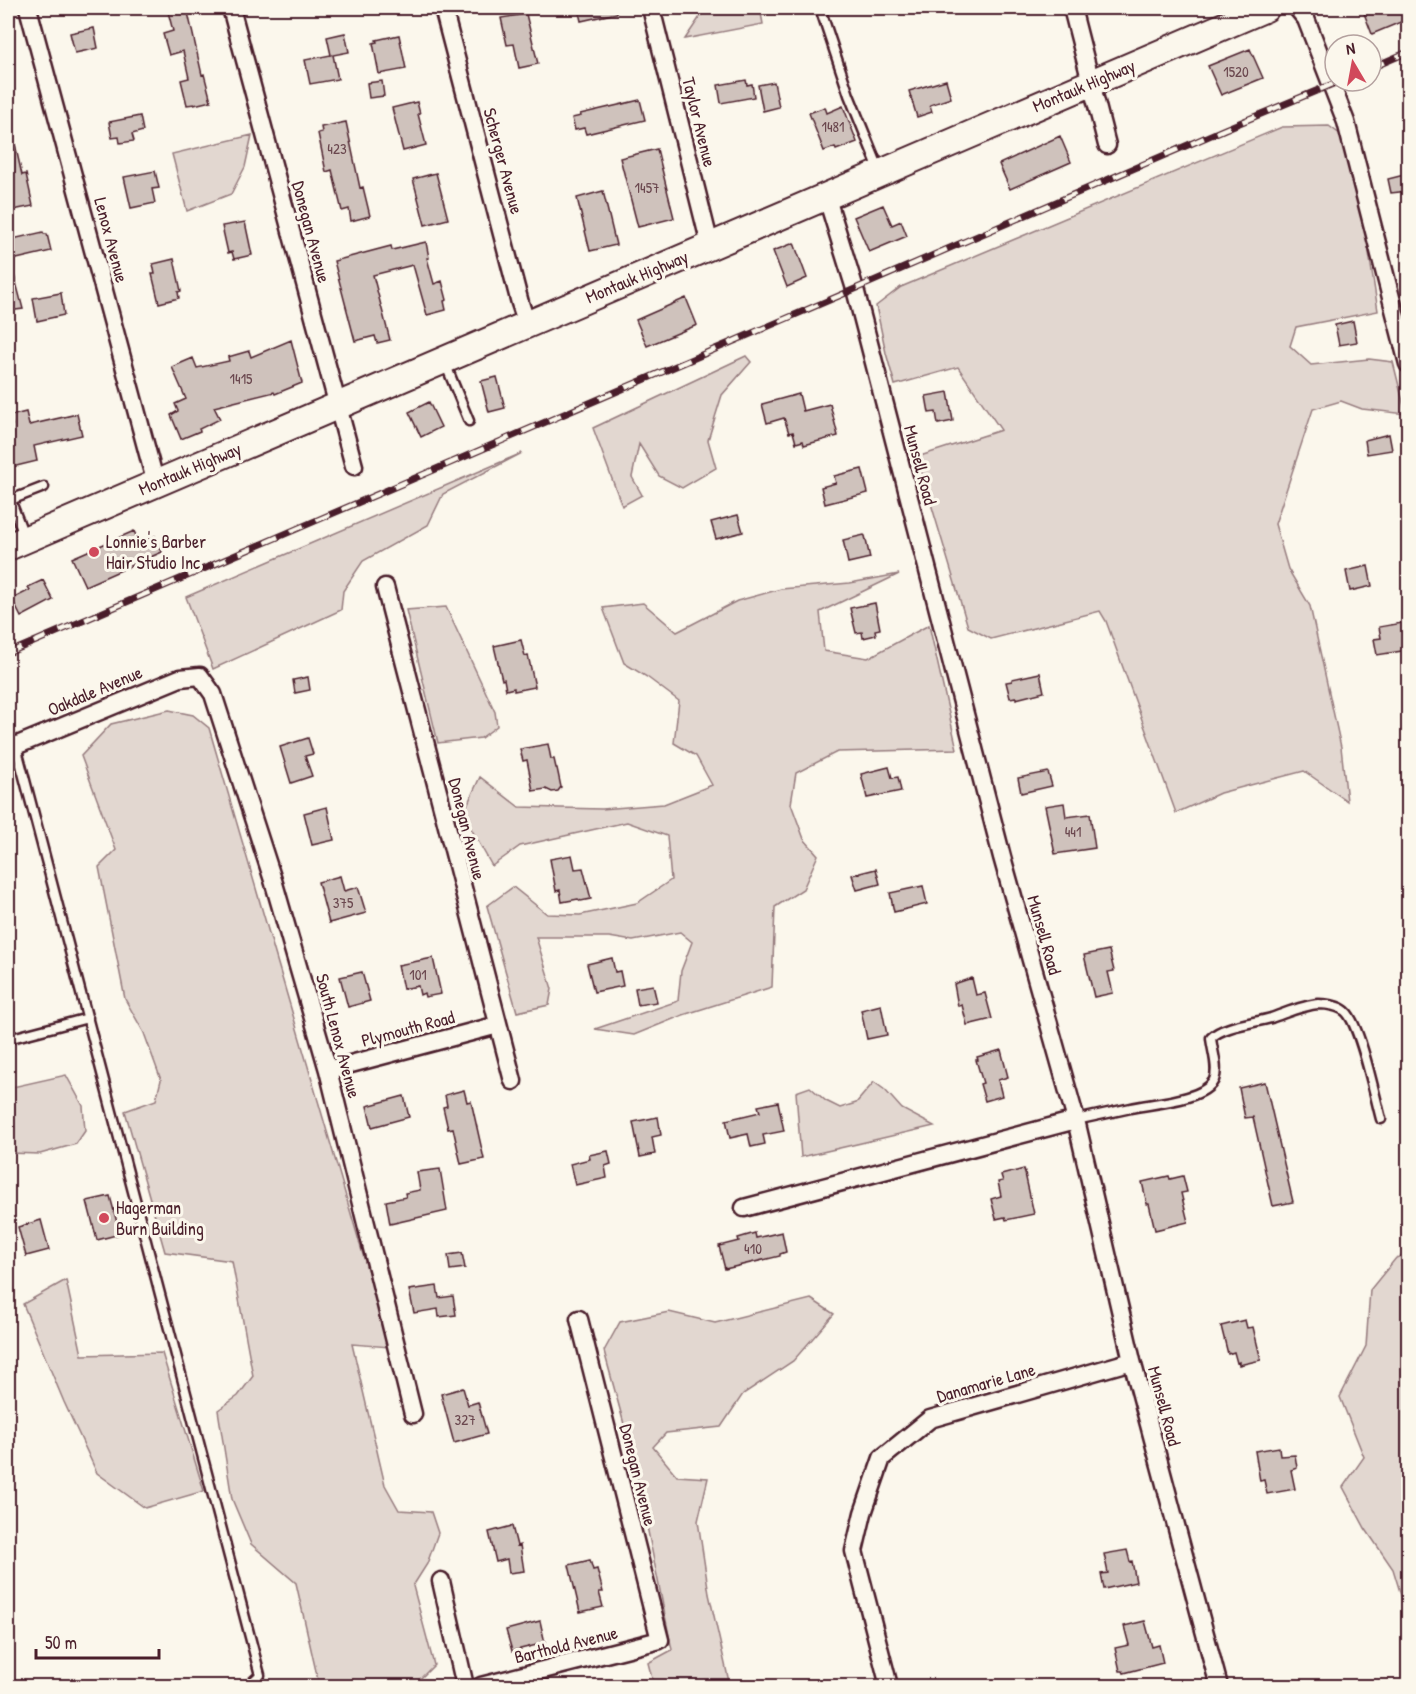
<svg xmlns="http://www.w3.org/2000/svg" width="1416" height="1694" font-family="'Patrick Hand',sans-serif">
<rect width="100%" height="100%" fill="#fbf7ec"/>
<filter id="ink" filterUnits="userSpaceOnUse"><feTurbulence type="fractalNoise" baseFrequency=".0167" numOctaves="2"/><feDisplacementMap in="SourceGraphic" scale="12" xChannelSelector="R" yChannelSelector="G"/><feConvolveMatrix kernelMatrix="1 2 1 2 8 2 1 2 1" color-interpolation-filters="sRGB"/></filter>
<g filter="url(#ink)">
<path fill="#e2d7d0" stroke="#967b7e" stroke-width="1.5" d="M706 8H760L763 24 685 39Z
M1329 126 1352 143 1378 311 1296 327 1290 346 1311 365 1369 359 1393 362 1406 414 1362 409 1341 401 1313 409 1275 524 1288 569 1310 606 1341 747 1347 801 1304 771 1220 793 1176 813 1106 621 1100 611 991 639 968 627 917 457 1001 430 958 367 895 385 886 353 876 306 901 287 1282 127Z
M252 135 245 167 231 194 187 211 172 154Z
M746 356 751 362 722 395 708 440 716 468 682 488 659 476 639 444 632 477 642 495 622 506 593 428Z
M522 453 443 494 428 525 363 561 343 591 341 610 213 669 186 597Z
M899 574 820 612 824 651 868 658 929 625 957 749 837 752 796 773 791 804 804 839 818 855 803 889 775 907 772 987 683 1015 634 1035 595 1029 678 1001 681 971 692 942 680 932 633 941 609 937H536L552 989 549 1005 517 1012 487 906 513 887 547 914 580 915 637 903 671 880 667 836 627 822 520 846 492 866 463 814 480 777 519 807 602 809 664 804 712 785 696 756 674 743 679 701 647 677 624 663 603 608 643 603 677 632 737 601 781 589 850 583Z
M446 607 495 712 497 726 481 738 438 743 406 610Z
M169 710 193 715 209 728 390 1347 352 1344 385 1485 399 1510 431 1512 438 1533 427 1564 413 1586 434 1665 420 1679 427 1686H313L318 1680 296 1583 251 1544 232 1499 218 1410 238 1396 253 1376 232 1261 165 1252 125 1111 156 1100 161 1080 144 1033 125 999 99 867 116 850 81 756 111 724Z
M66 1075 83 1106 85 1131 76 1144 40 1154 8 1153V1088Z
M874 1082 885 1090 902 1109 934 1126 801 1157 796 1092 810 1087 826 1101 840 1108 856 1103Z
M1408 1253V1618L1393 1569 1365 1528 1343 1487 1364 1457 1340 1397 1366 1346 1370 1290 1396 1258Z
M66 1280 82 1355 162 1353 204 1491 145 1508 97 1473 64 1402 23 1304Z
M811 1299 834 1314 793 1361 743 1394 721 1427 666 1433 653 1447 677 1476 708 1478 698 1521 709 1594 730 1686H654L648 1663 672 1650 633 1457 604 1351 620 1322 669 1312 715 1323Z"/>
<path fill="#cfc2bc" stroke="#4a1f2b" stroke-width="1.5" d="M167 8H187L202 75 204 74 211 101 194 105V104L187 105 181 80 189 78 183 51 169 55 163 34 173 31Z
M578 8H616L617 13 581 21Z
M1362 8H1408V19L1372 34Z
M526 14 538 64 519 68 514 44 507 45 501 18Z
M94 28 98 48 75 53 70 33Z
M345 33 349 52 333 55 338 79 310 84 305 60 331 55 327 37Z
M399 35 406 69 379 74 373 43 377 42 376 40Z
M1250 49 1263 78 1221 95 1208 66Z
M746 80 747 85 752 84 754 97 721 103 718 85Z
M946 80 951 98 930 105 932 112 917 117 909 91Z
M382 81 384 96 369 98 367 83Z
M774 82 779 107 763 111 758 85Z
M640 100 645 120 586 134 584 128 575 130 572 118 581 116 580 114Z
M417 102 420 114H418L426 145 403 151 392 108Z
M843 106 857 142 836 150 835 147 824 151 809 113 825 107 827 113Z
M140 116 143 131 132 134 134 141 120 143 119 137 112 138 109 122Z
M346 122 360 188 363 187 370 216 351 221 349 209 342 211 332 170 326 172 318 133 322 132 321 127Z
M13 135 22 175 26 174 33 206 8 211V136Z
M1060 136 1071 162 1010 189 999 164Z
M657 149 674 218 638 227 620 158Z
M155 171 159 188 152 189 155 203 131 208 124 177Z
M436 173 448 219 425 225 413 179Z
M1408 174V191L1391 193 1388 179Z
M603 191 616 245 590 251 577 198Z
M883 205 892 225 901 221 907 236 869 252 854 217Z
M245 222 252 255 234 259 232 252 228 253 222 226Z
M43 232 44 234H47L51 251 8 261V240Z
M426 242 429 258H427L434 284 442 281 447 300 444 301 446 310 427 315 413 265 373 275 390 340 377 343 375 336 355 341 334 261 391 246 392 250Z
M794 243 807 278 787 287 773 251Z
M174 259 181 291 178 292 179 298 159 303 152 274H155L153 264Z
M8 267H12L23 309 8 311Z
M61 293 64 315 37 321 33 298Z
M686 298 697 325 647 346 636 320Z
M1353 321 1357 342 1339 345 1335 325Z
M291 340 302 383 275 394 274 392 214 407 220 419 199 429 200 431 181 439 171 415 178 411 175 404 186 399 172 367 193 358 197 368 229 361 228 357 249 351 251 357Z
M497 377 505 408 489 412 481 381Z
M948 392 953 421 938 424 936 412 929 413 926 396Z
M799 394 803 411 830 404 838 436 804 445 803 441 796 443 793 432 789 433 784 418 767 423 762 404Z
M429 402 441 427 421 437 409 412Z
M26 412 29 425 77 414 82 435 34 446 37 461 8 468V425H12L10 416Z
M1389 434 1392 450 1367 454 1365 440Z
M862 469 868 493 825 504 821 487 836 483 834 476Z
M738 515 743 532 716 539 711 522Z
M134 531 139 543 155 536 162 552 85 586 72 558Z
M864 535 865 536 870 558 848 563 843 540Z
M1368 566 1372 586 1350 591 1346 571Z
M43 580 53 600 21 617 12 599 30 590 28 587Z
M875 603 880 629 875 630 876 635 863 638 862 632 856 633 850 608Z
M1408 622V650L1377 655 1374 639 1381 638 1379 627Z
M521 640 525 656 528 655 535 687 514 691V688L506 690 504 679 502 680 494 646Z
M1040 673 1044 692 1016 699V697L1010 698 1006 682 1012 681V679Z
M308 677 310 690 295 693 293 680Z
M308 738 313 754 305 756 312 776 291 783 280 747Z
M548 744 551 759H554L556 768H557L561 787 558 791 552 792 546 789 533 791 527 760 523 761 520 749Z
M889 767 892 778 898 777 901 791 867 798 861 774Z
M1048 772 1052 786 1021 793 1018 778Z
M1064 803 1066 817 1090 814 1095 848 1055 854 1045 806Z
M327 807 334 840 312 845 304 813Z
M572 855 575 869 583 868 591 899 581 901 578 899 562 902 560 890 556 891 550 859Z
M876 869 880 884 857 890 852 875Z
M340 876 344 891 358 887 366 913 329 923 318 882Z
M923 886 927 904 894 912 890 893Z
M1109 950 1114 971 1108 972 1113 993 1094 997 1084 955Z
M433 958 441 994 425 997 424 993 420 995 418 986 403 989 398 965Z
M612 958 615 972 620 971 623 986 594 992 587 964Z
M362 972 370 1001 348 1007 340 977Z
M972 978 976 995 985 993 992 1019 967 1025 962 1005 958 1006 954 984Z
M653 985 657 1002 638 1005 635 988Z
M881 1005 887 1035 867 1039 861 1010Z
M1001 1050 1008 1077 998 1080 1002 1096 985 1101 980 1084 983 1083 976 1060H978L977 1057Z
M1265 1082 1293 1202 1273 1206 1253 1117 1245 1118 1239 1088Z
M464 1090 467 1102 471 1101 484 1159 461 1164 453 1128 448 1129 443 1107 447 1106 445 1095Z
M404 1096 409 1117 372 1127 367 1106Z
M778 1102 784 1131 763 1135 765 1144 751 1147 748 1134 730 1138 726 1120 760 1112 758 1106Z
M658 1117 661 1135 652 1137 655 1154 640 1157 633 1122Z
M608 1151 611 1164 605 1166 607 1178 575 1185 570 1164 590 1159 589 1155Z
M440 1169 447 1211 390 1224 386 1201 406 1197 405 1193 420 1190 417 1172Z
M1024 1169 1034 1214 1006 1220 1005 1217 996 1219 991 1199 1001 1196 998 1182 1003 1181 1001 1175Z
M1169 1176 1170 1179 1183 1176 1187 1192 1181 1193 1188 1222 1155 1230 1149 1204H1147L1142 1182Z
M110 1196 120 1234 97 1240 87 1201Z
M41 1220 49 1250 26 1256 18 1227Z
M782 1232 786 1252 780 1254V1256L725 1269 719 1246 739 1241 738 1238 755 1233 756 1238Z
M462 1253 465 1268 450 1270 448 1255Z
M437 1286 439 1298 453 1296 456 1315 439 1317 438 1309 414 1313 409 1290Z
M1245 1320 1247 1328 1253 1327 1261 1360 1239 1365V1362L1237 1363 1234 1352 1228 1354 1221 1326Z
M463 1388 468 1405 478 1402 487 1434 454 1443 441 1394Z
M1279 1447 1280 1456 1295 1455 1297 1468 1291 1470 1295 1489 1267 1494 1264 1480 1260 1481 1255 1451Z
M512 1526 517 1546 520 1545 524 1571 509 1573 507 1559 496 1562 489 1532Z
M1127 1550 1130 1562 1132 1561 1136 1582 1104 1589 1101 1574 1108 1573 1104 1554Z
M590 1560 593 1570 597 1569 603 1592H599L603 1607 580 1612 569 1565Z
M540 1621 545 1643 512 1651 506 1630Z
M1145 1621 1152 1647 1159 1645 1163 1663 1124 1673 1123 1671H1120L1115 1648 1129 1645 1124 1626Z"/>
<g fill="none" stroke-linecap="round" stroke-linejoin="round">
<g stroke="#4a1f2b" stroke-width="13">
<path id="lane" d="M820 8 849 95 879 169
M445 363 469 421
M10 499 25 538
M8 501 44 487
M16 746 260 1675 248 1686
M8 1039 88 1018
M1076 1120C1094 1116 1113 1112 1131 1108 1152 1103 1203 1101 1214 1080 1219 1068 1212 1050 1211 1038 1222 1026 1254 1023 1271 1018 1286 1013 1303 1005 1319 1004 1327 1004 1339 1006 1345 1011 1360 1023 1375 1097 1381 1119"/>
</g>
<g stroke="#4a1f2b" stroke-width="21">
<path id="street" d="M28 8 156 484
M231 8 354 466
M443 8 520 303 527 324
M651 8 710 245
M1072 8 1107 145
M1297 8 1306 19 1346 122 1408 364
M826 195 855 289 1002 857 1076 1120 1132 1361 1219 1686
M385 587 513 1081
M8 749 180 678 200 676 213 694 273 880 328 1070 413 1414
M328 1070 498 1025
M744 1208 1076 1120
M441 1581 465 1686
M481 1686 660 1640 579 1319
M889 1686 854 1551 863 1513 882 1458 930 1419 1132 1361"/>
</g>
<g stroke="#4a1f2b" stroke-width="30">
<path id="primary" d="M8 547 1266 8"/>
</g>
<use href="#lane" stroke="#fbf7ec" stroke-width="8"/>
<use href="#street" stroke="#fbf7ec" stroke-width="16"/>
<use href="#primary" stroke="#fbf7ec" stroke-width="26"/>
<g stroke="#4a1f2b" stroke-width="7">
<path id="rail" d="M1371 68 1408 52
M8 653 855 289 1225 129 1340 81"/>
</g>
<use href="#rail" stroke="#fbf7ec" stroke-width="4.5" stroke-dasharray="14" stroke-linecap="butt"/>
</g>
</g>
<g fill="#d1495b" stroke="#fbf7ec" stroke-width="2">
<circle cx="94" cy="552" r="6"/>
<circle cx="104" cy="1218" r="6"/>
</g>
<g text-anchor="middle" stroke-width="6" stroke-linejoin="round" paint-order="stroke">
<g font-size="15" fill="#6b484f">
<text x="1236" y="77">1520</text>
<text x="833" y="132">1481</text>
<text x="337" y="154">423</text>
<text x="647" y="193">1457</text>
<text x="241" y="384">1415</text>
<text x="1073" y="837">441</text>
<text x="343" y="908">375</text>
<text x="418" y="980">101</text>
<text x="753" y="1254">410</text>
<text x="465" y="1425">327</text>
</g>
<g font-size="18" fill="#4a1f2b" stroke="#fbf7ec">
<text transform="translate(1084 86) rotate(-23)" y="6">Montauk Highway</text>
<text transform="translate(699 122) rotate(76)" y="6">Taylor Avenue</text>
<text transform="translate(503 161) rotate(75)" y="6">Scherger Avenue</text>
<text transform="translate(311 232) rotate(75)" y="6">Donegan Avenue</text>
<text transform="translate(111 240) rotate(75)" y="6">Lenox Avenue</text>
<text transform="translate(637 277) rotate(-23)" y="6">Montauk Highway</text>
<text transform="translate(920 465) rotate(75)" y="6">Munsell Road</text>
<text transform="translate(190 469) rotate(-23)" y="6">Montauk Highway</text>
<text transform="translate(95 691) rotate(-23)" y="6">Oakdale Avenue</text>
<text transform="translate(467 829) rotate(76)" y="6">Donegan Avenue</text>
<text transform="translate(1044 935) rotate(74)" y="6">Munsell Road</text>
<text transform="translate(408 1029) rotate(-15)" y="6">Plymouth Road</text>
<text transform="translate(338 1036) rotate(75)" y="6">South Lenox Avenue</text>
<text transform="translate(986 1383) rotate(-16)" y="6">Danamarie Lane</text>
<text transform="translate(1164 1406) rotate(75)" y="6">Munsell Road</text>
<text transform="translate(638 1475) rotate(76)" y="6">Donegan Avenue</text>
<text transform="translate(566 1645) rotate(-14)" y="6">Barthold Avenue</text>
</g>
<g font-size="18" fill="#4a1f2b" stroke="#fbf7ec" text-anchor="start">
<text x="106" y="548">Lonnie's Barber<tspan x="106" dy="21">Hair Studio Inc</tspan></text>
<text x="116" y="1214">Hagerman<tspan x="116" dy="21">Burn Building</tspan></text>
</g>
</g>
<rect width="1416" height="1694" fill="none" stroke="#fbf7ec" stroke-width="30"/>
<rect x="15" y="15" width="1386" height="1664" fill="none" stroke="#4a1f2b" stroke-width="2" filter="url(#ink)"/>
<g transform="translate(1353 63) rotate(350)"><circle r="28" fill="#fbf7ec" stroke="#b4a19f" stroke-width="1.5"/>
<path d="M0-4.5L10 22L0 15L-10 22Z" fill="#d1495b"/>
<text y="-9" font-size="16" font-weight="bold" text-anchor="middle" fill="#4a1f2b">N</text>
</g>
<path d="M36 1649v9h123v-9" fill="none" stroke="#4a1f2b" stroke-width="3"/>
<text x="45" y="1649" font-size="18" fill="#4a1f2b" stroke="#fbf7ec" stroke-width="4.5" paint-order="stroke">50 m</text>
</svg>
